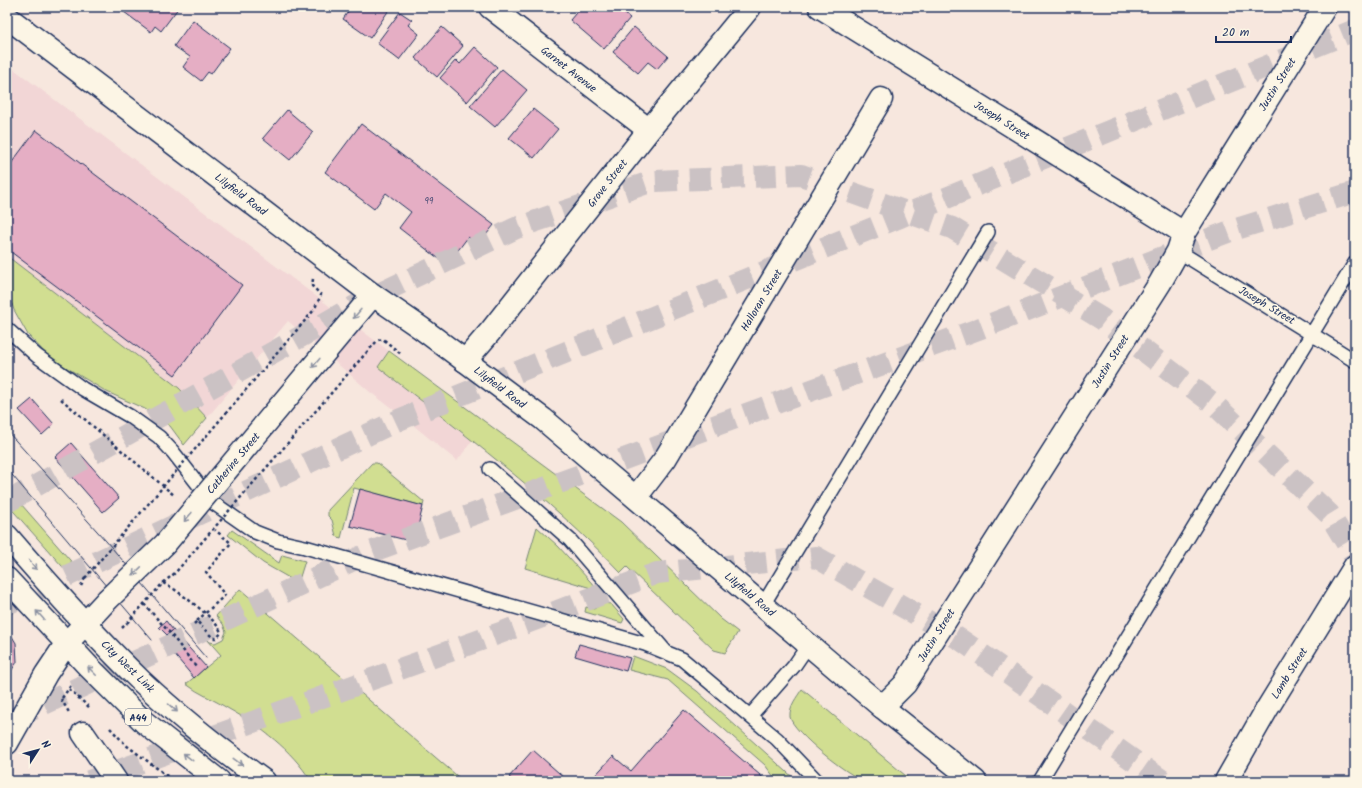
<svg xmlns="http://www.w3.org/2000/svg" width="1362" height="788" font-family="Kalam,sans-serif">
<rect width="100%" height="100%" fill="#f7e7de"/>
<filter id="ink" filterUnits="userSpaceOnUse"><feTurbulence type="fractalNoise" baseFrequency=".025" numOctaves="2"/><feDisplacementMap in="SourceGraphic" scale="8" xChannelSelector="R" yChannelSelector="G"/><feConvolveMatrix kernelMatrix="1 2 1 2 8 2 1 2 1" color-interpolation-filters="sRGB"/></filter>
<g filter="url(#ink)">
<path fill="#f2d6d6" d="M7 64 389 351 378 367 472 441 457 461 397 412 370 392 288 321 207 418 179 388 7 256Z"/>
<path fill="#d1de91" stroke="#768678" d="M7 256 179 388 207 418 184 445 170 426 145 409 107 392 49 357 28 335 14 310 7 290Z
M389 351 621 522 721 619 738 632 725 653 714 650 627 567 621 573C548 496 461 432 378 367Z
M372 463H377L424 502 423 506 354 488 341 538 336 536 332 520 328 516V510Z
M7 488 83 575 77 583 7 504Z
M537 527 558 546 599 591 600 596 597 601 589 598 591 588 525 568Z
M232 530 279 563 282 555 305 561 298 583 263 563 228 535Z
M240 589 463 781H311C291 749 261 727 229 709 215 700 199 694 186 684L221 655 206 638 210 642 215 643 223 639 226 632 223 624 216 616Z
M603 603 611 604 624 619 622 623 585 612 586 607 594 609Z
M633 656 667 669 697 691 797 781H777L765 765 668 680 629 670Z
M802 689 912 781C897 781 880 783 866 781 851 779 792 731 790 717 789 706 797 697 802 689Z"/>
<path fill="#e5aec4" stroke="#1b2f5e" d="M128 7H179L161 31 155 26 151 32 124 12Z
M351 7H385L389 10 370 38 343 19Z
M581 7H616L630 18 604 49 570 20Z
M400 12 412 20 408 25 419 34 399 60 377 43Z
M193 20 230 48 211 74 208 72 201 81 183 67 190 57 174 46Z
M442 27 463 46 437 77 415 58Z
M634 27 668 56 657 69 648 62 638 73 613 52Z
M475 47 497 67 467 102 440 78 456 60 460 64Z
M502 69 527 90 495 127 470 106Z
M533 109 558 129 534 158 509 138Z
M287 110 313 132 290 160 263 138Z
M361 124 494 225 478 245 468 237 447 265 399 228 411 212 386 193 374 209 325 172Z
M36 130 242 285 175 375 7 249V169Z
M32 399 54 424 42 435 19 410Z
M71 443 119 498 103 512 55 457Z
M360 489 423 506 414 542 350 526Z
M166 621 173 630 167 635 159 627Z
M7 628 16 643 17 662 7 677Z
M173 630 206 667 194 678 162 640Z
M579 644 630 658 626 671 575 656Z
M684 710 767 781H590L613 756 631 771Z
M533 750 568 781H514L509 777Z"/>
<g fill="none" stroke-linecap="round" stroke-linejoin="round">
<path stroke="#cbc2c4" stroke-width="22" stroke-dasharray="22 11" stroke-linecap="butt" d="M7 502 366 300 516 228 653 181 801 175 952 228 1102 319 1214 404 1329 514 1355 557
M7 604 401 419 900 217 1355 30
M14 718 373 551 973 331 1230 231 1355 192
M89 781 500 633 657 573 816 557 961 640 1163 781"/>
<g stroke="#1b2f5e" stroke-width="16">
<path id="lane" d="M1178 251 1355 361
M7 329 37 356 83 389 131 417 159 437 173 452 212 502 255 532 278 541 305 547 645 644 682 659 700 674 777 739 817 781
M490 469 570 540 666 652
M763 605 988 232
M750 716 794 666 809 644
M1040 781 1355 263"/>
</g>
<g stroke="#1b2f5e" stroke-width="25">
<path id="street" d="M490 7 649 130
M820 7 1184 233
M341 333 373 295
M465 361 490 332 649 130 750 7
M636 497 665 459 881 99
M882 707 905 684 1160 283 1178 251 1184 233 1325 7
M83 733 116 781
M7 743 46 674 66 644 107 600
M1226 781 1267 709 1355 566"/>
</g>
<g stroke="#1b2f5e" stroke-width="25">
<path id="secondary" d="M7 17 373 295 421 328 543 419 882 707 975 781"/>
</g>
<g stroke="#1b2f5e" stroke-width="25">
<path id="highway" d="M7 536C50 586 93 635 141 681 179 717 221 750 264 781
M7 579 88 666 144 722 219 781"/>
</g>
<path stroke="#1b2f5e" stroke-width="2.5" stroke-dasharray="3 3" stroke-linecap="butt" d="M313 279 312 286 321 295 314 310
M366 353 378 340 383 339 401 354
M61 399 175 496
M163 583 174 589
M81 586 85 578
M144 604 170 633 196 667
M197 621 225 595 206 572 231 543 215 530
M194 624 197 621 202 627
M122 628 127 623
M69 689 91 709
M62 698 72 684
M61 699 70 714
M110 728 126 745 174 781"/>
<use href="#lane" stroke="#fcf5e5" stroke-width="13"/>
<use href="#street" stroke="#fcf5e5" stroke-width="22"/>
<use href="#secondary" stroke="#fcf5e5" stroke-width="22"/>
<use href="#highway" stroke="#fcf5e5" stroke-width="22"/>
<path stroke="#1b2f5e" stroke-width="1" d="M7 431 106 541 206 658
M7 469 152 640"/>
<g stroke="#1b2f5e" stroke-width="25" stroke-linecap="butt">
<path id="street-bridge" d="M107 600 165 544 341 333"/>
</g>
<path stroke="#1b2f5e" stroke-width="2.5" stroke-dasharray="3 3" stroke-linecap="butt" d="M85 578 314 310
M174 589C186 598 218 620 221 633L217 638H213L202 627
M127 623 163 583 175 573 366 353"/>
<use href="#street-bridge" stroke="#fcf5e5" stroke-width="22"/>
</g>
<defs><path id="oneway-shaft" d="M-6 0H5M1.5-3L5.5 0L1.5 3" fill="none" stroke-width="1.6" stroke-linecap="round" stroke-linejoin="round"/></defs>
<g stroke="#8c92a2">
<use href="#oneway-shaft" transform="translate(357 314) rotate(130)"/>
<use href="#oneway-shaft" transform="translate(316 363) rotate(130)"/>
<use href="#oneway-shaft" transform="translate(188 517) rotate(130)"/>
<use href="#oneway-shaft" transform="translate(33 565) rotate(49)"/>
<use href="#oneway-shaft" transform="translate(137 571) rotate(136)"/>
<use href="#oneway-shaft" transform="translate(40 615) rotate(-132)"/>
<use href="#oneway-shaft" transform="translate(92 671) rotate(-135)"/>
<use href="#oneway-shaft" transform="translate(173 708) rotate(41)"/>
<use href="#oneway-shaft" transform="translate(188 757) rotate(-142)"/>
<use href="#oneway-shaft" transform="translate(238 762) rotate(37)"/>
</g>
</g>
<g text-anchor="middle" stroke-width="3" stroke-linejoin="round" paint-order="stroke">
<g font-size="9" fill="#4e4f78">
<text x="429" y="204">99</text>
</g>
<rect fill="#fcf5e5" stroke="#5e6a86" stroke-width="1" x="125" y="709" width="26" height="16" rx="3"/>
<g font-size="10" font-weight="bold" fill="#1b2f5e">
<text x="138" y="721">A44</text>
</g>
<g font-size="11" fill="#1b2f5e" stroke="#fcf5e5">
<text transform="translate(569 69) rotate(38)" y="4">Garnet Avenue</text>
<text transform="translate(1277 84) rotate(-58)" y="4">Justin Street</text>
<text transform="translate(1002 120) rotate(32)" y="4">Joseph Street</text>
<text transform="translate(607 183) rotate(-52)" y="4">Grove Street</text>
<text transform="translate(241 194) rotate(37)" y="4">Lilyfield Road</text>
<text transform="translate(761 300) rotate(-59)" y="4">Halloran Street</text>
<text transform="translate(1267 305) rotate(31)" y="4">Joseph Street</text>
<text transform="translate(1110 361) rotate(-58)" y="4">Justin Street</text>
<text transform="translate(500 387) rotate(37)" y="4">Lilyfield Road</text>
<text transform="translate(233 463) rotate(-50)" y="4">Catherine Street</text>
<text transform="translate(750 594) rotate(40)" y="4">Lilyfield Road</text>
<text transform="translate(936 635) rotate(-58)" y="4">Justin Street</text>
<text transform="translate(128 666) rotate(44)" y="4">City West Link</text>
<text transform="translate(1289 673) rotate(-58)" y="4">Lamb Street</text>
</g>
</g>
<rect width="1362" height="788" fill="none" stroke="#fcf5e5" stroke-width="24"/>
<rect x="12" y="12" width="1338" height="764" fill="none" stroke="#1b2f5e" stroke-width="1.5" filter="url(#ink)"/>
<g transform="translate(38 750) rotate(54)" stroke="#fcf5e5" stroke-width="3" paint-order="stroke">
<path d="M0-3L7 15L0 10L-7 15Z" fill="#1b2f5e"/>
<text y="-6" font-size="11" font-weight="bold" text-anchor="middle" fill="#1b2f5e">N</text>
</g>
<path d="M1216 36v6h75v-6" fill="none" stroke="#1b2f5e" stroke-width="2"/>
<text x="1222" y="36" font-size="12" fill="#1b2f5e" stroke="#fcf5e5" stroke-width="3" paint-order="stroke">20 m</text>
</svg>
